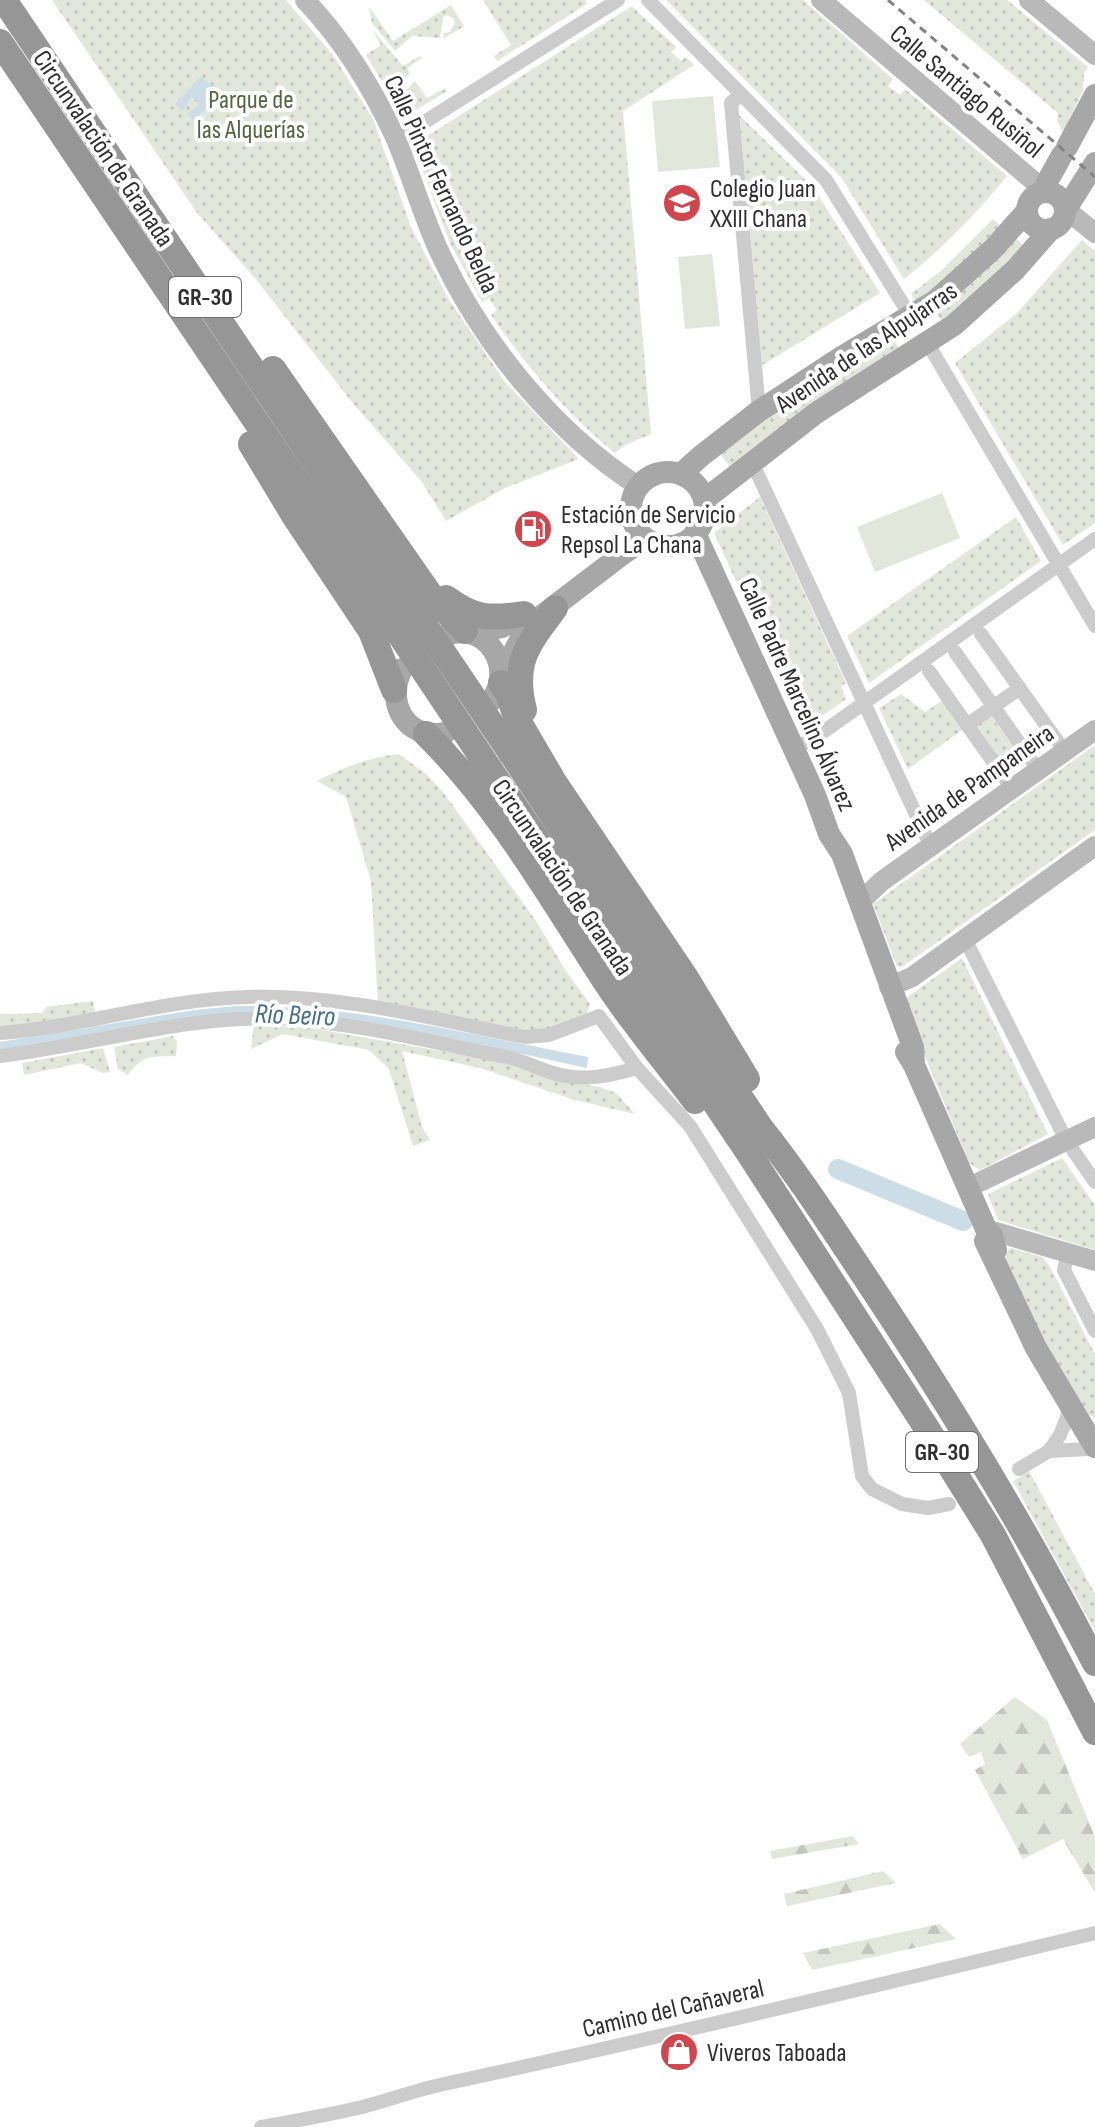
<svg xmlns="http://www.w3.org/2000/svg" width="1095" height="2127" font-family="'Sofia Sans Condensed',sans-serif">
<defs>
<pattern id="green-dots" width="8" height="8" patternUnits="userSpaceOnUse" patternTransform="scale(2)"><rect width="8" height="8" fill="#e2e7dc"/><path d="M2 2h.1M6 6h.1" fill="none" stroke="#c2c6bd" stroke-width="1.8" stroke-linecap="round"/></pattern>
<pattern id="forest-firs" width="22" height="20" patternUnits="userSpaceOnUse" patternTransform="scale(2)"><rect width="22" height="20" fill="#e2e7dc"/><path d="M5 1l3.5 6h-7zM16 11l3.5 6h-7z" fill="#c2c6bd"/></pattern>
</defs>
<rect width="100%" height="100%" fill="#fff"/>
<path fill="url(#green-dots)" d="M52 0H286L333 55 373 119 411 227 449 300 505 382 579 459 505 488 446 521 422 482 351 401 255 278 198 214Z
M483 0H585L587 4 497 61 494 56 511 45Z
M666 0H803L893 79 888 86 900 95 905 89 1007 176C975 215 943 248 904 279L841 177Z
M924 0H1007L1088 67 1084 73 1083 91 1063 132 1057 121 1058 113Z
M451 5 464 26 443 39 444 33 450 32 455 22 453 18 446 15 443 17 440 38 412 36 395 51 372 23 369 7 393 41Z
M632 6C646 21 662 33 676 47L671 52 681 61 686 57 694 65 623 111 651 434 625 445 615 453C566 413 527 367 491 315L497 310 489 298 482 302 450 243 413 145Z
M372 29 403 66 420 56 422 58 407 68 410 73 390 95 366 55 381 45Z
M415 81 427 98 445 88 447 91 403 118 394 103Z
M736 112 813 187 880 293 759 367Z
M993 219 1000 225C974 254 947 279 916 302L911 294 941 271Z
M1014 237 1026 247 944 324 935 311Z
M1082 240 1095 251V523L1063 545 955 363 1017 313Z
M892 335 901 352 731 468 717 450Z
M760 497 846 683 841 686 846 699 804 729 714 533Z
M1016 517 1041 561 869 683 847 636Z
M901 694 925 712 945 699 965 728 908 769 879 708Z
M991 716 1025 763 1007 776 973 729Z
M1095 745V830L902 967 897 966 873 904Z
M399 754 426 774 443 792 536 921 566 971 590 1004 587 1013 548 1030 526 1033 378 1006 371 881 346 797 317 781C344 767 369 757 399 754Z
M962 958 1048 1134 980 1170 969 1163 902 1001Z
M93 1001 96 1017 0 1031V1014L42 1013 46 1007Z
M254 1025 311 1028 514 1064 559 1080 596 1086 616 1093 635 1114 575 1100 480 1068 402 1051 422 1127 430 1140 413 1146 389 1069 369 1050 283 1034 251 1049Z
M173 1036 177 1042 176 1056C152 1057 143 1054 128 1075L118 1069 114 1047Z
M103 1048 110 1072 103 1073 81 1063 24 1075 22 1063Z
M1062 1158 1095 1205V1250L998 1220 988 1194Z
M1011 1248 1042 1257 1049 1265 1095 1354V1418L1087 1414 1055 1363 1005 1261 1006 1252Z
M1029 1471 1095 1594V1631L1013 1481Z"/>
<path fill="url(#forest-firs)" d="M1015 1697 1047 1720 1095 1837V1893L1063 1839 1023 1859 975 1770 985 1764 981 1752 969 1757 960 1744Z
M853 1836 859 1844 772 1859 770 1851Z
M883 1871 896 1883 787 1906 784 1894Z
M940 1924 956 1939 812 1970 803 1953Z"/>
<path fill="#e2e7dc" d="M713 96 720 167 658 172 652 101Z
M712 254 720 326 685 329 678 257Z
M942 493 960 538 875 572 857 527Z"/>
<path fill="#cddde8" d="M201 76 220 93 194 121 187 114 199 104 192 97 182 111 175 104Z
M235 1006C355 1004 471 1035 588 1057L587 1068 481 1045 280 1014 0 1051V1042L194 1010Z"/>
<g fill="none" stroke-linecap="round" stroke-linejoin="round">
<path stroke="#cddde8" stroke-width="20" d="M838 1169 963 1221"/>
<path stroke="#ccc" stroke-width="14" d="M648 0 826 180 911 317
M741 94 731 103 759 411
M396 140 618 0
M928 344 1095 626
M752 462 926 836 933 845
M981 634 1058 742
M955 652 1032 761
M929 671 1006 780
M967 725 1020 688
M794 749 816 737 1095 539
M965 939 1066 1140 1095 1182
M0 1033C83 1027 164 999 247 997 341 994 433 1019 525 1037L549 1035 599 1016 637 1068 690 1126 817 1329 849 1393 862 1476 872 1489 902 1504 928 1508 949 1504
M0 1056C94 1045 189 1014 284 1019 359 1023 434 1043 507 1057 523 1060 538 1069 553 1073 582 1082 609 1076 637 1068
M1068 1252 1064 1270 1095 1331
M1049 1451 1060 1435 1071 1407
M1019 1469 1049 1451 1088 1449 1095 1445
M261 2127C294 2121 329 2115 362 2107 389 2100 416 2090 444 2084 662 2037 878 1985 1095 1933"/>
<path stroke="#b9b9b9" stroke-width="20" d="M305 0C343 40 372 87 395 137 411 174 422 214 439 251 482 343 553 431 638 486
M821 0 1037 184 1042 192
M1029 0 1095 55
M1065 215 1074 216 1095 233
M860 902 882 881 1095 730
M889 987 912 977 1095 846
M967 1188 1095 1127
M986 1229 1095 1261"/>
<path stroke="#a7a7a7" stroke-width="22" d="M1067 147 1095 95
M1046 191 1047 182 1062 155
M1027 211a19 19 0 1 1 38 0a19 19 0 1 1-38 0Z
M1066 209 1095 163
M631 509a37 37 0 1 1 74 0a37 37 0 1 1-74 0Z
M681 474 701 456 759 411 840 358 935 301 993 249 1027 211
M704 500 816 413 954 325 1015 270 1051 229
M695 533 815 795 829 834 842 854 913 1047 914 1065
M472 633 502 627 516 619
M446 635C487 620 517 669 490 702
M402 669C385 702 405 740 445 733
M502 674 527 627 624 553 638 544 650 541
M906 1052 914 1065 986 1229 992 1235 996 1250
M985 1241 1036 1348 1095 1447"/>
<path stroke="#969696" stroke-width="26" d="M4 0 405 596
M0 42 384 611
M273 369 431 596 465 631
M251 444 295 517 371 631 394 690
M446 598C474 619 490 619 524 614
M501 683 508 693 516 717 554 782 686 978 747 1079
M524 710C512 662 528 644 555 608
M426 734C499 806 551 898 607 984 634 1025 666 1062 695 1101
M511 753 760 1127C800 1177 835 1232 871 1286 952 1408 1028 1533 1095 1663
M489 768 748 1152 926 1427 993 1535 1095 1732"/>
<path stroke="#848484" stroke-width="3" stroke-dasharray="8 6" stroke-linecap="butt" d="M888 0 1095 177"/>
<path stroke="#969696" stroke-width="26" d="M405 596 511 753
M384 611 489 768"/>
</g>
<defs>
<g id="school-disc" transform="scale(2)"><circle r="9.5" fill="#d1464d" stroke="#fff"/><path d="M0-5L7-2L0 1L-7-2ZM-4 1L0 2.5L4 1V4Q0 6-4 4Z" fill="#fff"/></g>
<g id="fuel-disc" transform="scale(2)"><circle r="9.5" fill="#d1464d" stroke="#fff"/><path d="M-5.5-6h7V0h2V4h1.3V-2.5L3-4.5l.8-.8L6-3V5H2.5V1h-1V6h-7ZM-4.2-4.7v3.2H.2V-4.7Z" fill="#fff"/></g>
<g id="shop-disc" transform="scale(2)"><circle r="9.5" fill="#d1464d" stroke="#fff"/><path d="M-5-2.5h2.3a2.7 3.5 0 0 1 5.4 0H5L5.5 6h-11ZM-1.5-2.5h3a1.5 2.3 0 0 0-3 0Z" fill="#fff"/></g>
</defs>
<g fill-rule="evenodd">
<use href="#school-disc" x="682" y="203"/>
<use href="#fuel-disc" x="533" y="529"/>
<use href="#shop-disc" x="679" y="2052"/>
</g>
<g text-anchor="middle" stroke-width="8" stroke-linejoin="round" paint-order="stroke">
<g fill="#fff" stroke="#6d6d6d" stroke-width="2">
<rect x="169" y="277" width="72" height="40" rx="6"/>
<rect x="906" y="1432" width="72" height="40" rx="6"/>
</g>
<g font-size="24" font-weight="bold" fill="#2f2f2f">
<text x="205" y="305">GR-30</text>
<text x="942" y="1460">GR-30</text>
</g>
<g font-size="26" fill="#2f2f2f" stroke="#fff">
<text transform="translate(967 91) rotate(40)" y="9">Calle Santiago Rusiñol</text>
<text transform="translate(104 148) rotate(56)" y="9">Circunvalación de Granada</text>
<text transform="translate(442 184) rotate(65)" y="9">Calle Pintor Fernando Belda</text>
<text transform="translate(866 347) rotate(-34)" y="9">Avenida de las Alpujarras</text>
<text transform="translate(798 694) rotate(66)" y="9">Calle Padre Marcelino Álvarez</text>
<text transform="translate(969 787) rotate(-35)" y="9">Avenida de Pampaneira</text>
<text transform="translate(563 877) rotate(56)" y="9">Circunvalación de Granada</text>
<text transform="translate(673 2008) rotate(-13)" y="9">Camino del Cañaveral</text>
</g>
<g font-size="26" fill="#526641" stroke="#fff">
<text x="251" y="108">Parque de<tspan x="251" dy="30">las Alquerías</tspan></text>
</g>
<g font-size="26" fill="#2f2f2f" stroke="#fff" text-anchor="start">
<text x="710" y="197">Colegio Juan<tspan x="710" dy="30">XXIII Chana</tspan></text>
<text x="561" y="523">Estación de Servicio<tspan x="561" dy="30">Repsol La Chana</tspan></text>
<text x="707" y="2061">Viveros Taboada</text>
</g>
<g font-size="28" font-style="italic" fill="#466d88" stroke="#fff">
<text transform="translate(295 1014) rotate(2)" y="10">Río Beiro</text>
</g>
</g>
</svg>
